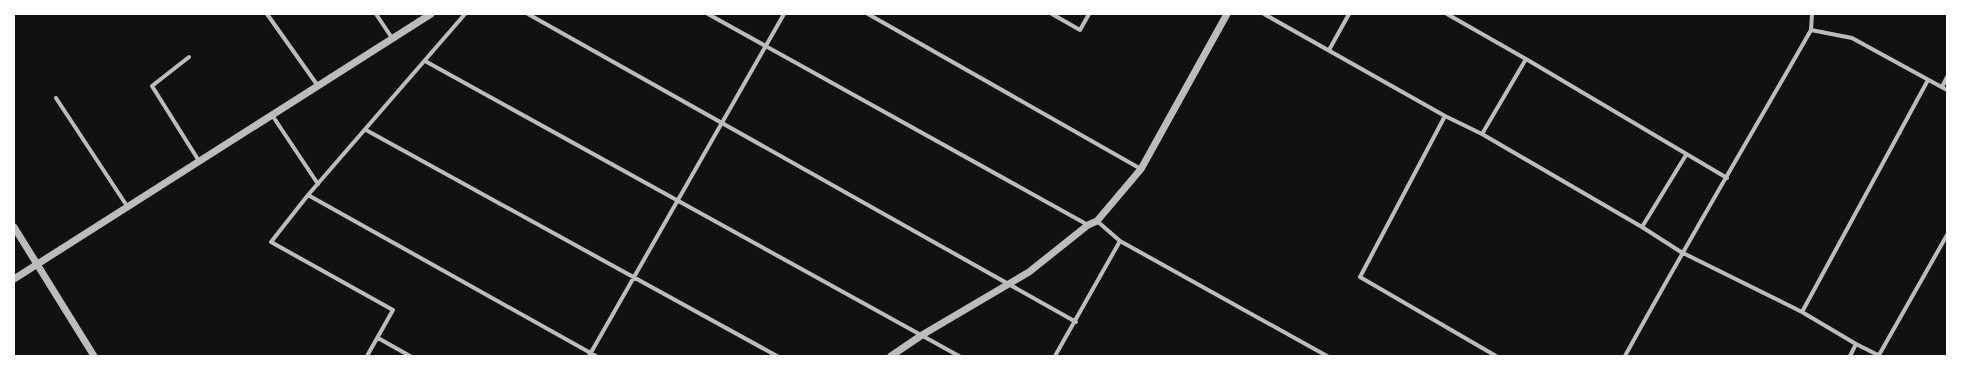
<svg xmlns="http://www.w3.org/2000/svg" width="1961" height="370" font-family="Montserrat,sans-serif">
<rect width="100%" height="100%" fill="#111"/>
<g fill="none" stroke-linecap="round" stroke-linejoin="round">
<path stroke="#bcbcbc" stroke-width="4" d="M267 14 318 86
M376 14 392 38
M528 14 1076 322
M708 14 1088 225
M868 14 1141 169
M1052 14 1080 30 1089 14
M1264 14 1445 116 1482 134 1642 227 1681 252 1802 312 1856 344 1880 356
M1447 14 1526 59 1727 178
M1811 30 1852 38 1947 90
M1329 50 1349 14
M189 57 152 86 199 161
M425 61 959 356
M1942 87 1947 77
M56 98 127 206
M272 115 318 184
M1445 116 1360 277 1496 356
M366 130 777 356
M1482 134 1526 59
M308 195 596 356
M1642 227 1686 155
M1120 241 1327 356
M1802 312 1928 80
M378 338 410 356
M1879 355 1947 235
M367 356 393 310 271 242 308 195 465 14
M589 356 784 14
M1055 356 1120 241 1097 221
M1625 356C1685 246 1749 139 1811 30L1812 14
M1850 356 1856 344"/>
<path stroke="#bcbcbc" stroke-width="7" d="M14 227 94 356
M14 279 431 14
M891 356 922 335 1029 272 1088 225 1097 221 1141 169 1227 14"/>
</g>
<rect width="1961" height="370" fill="none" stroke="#ffffff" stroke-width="30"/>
</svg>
